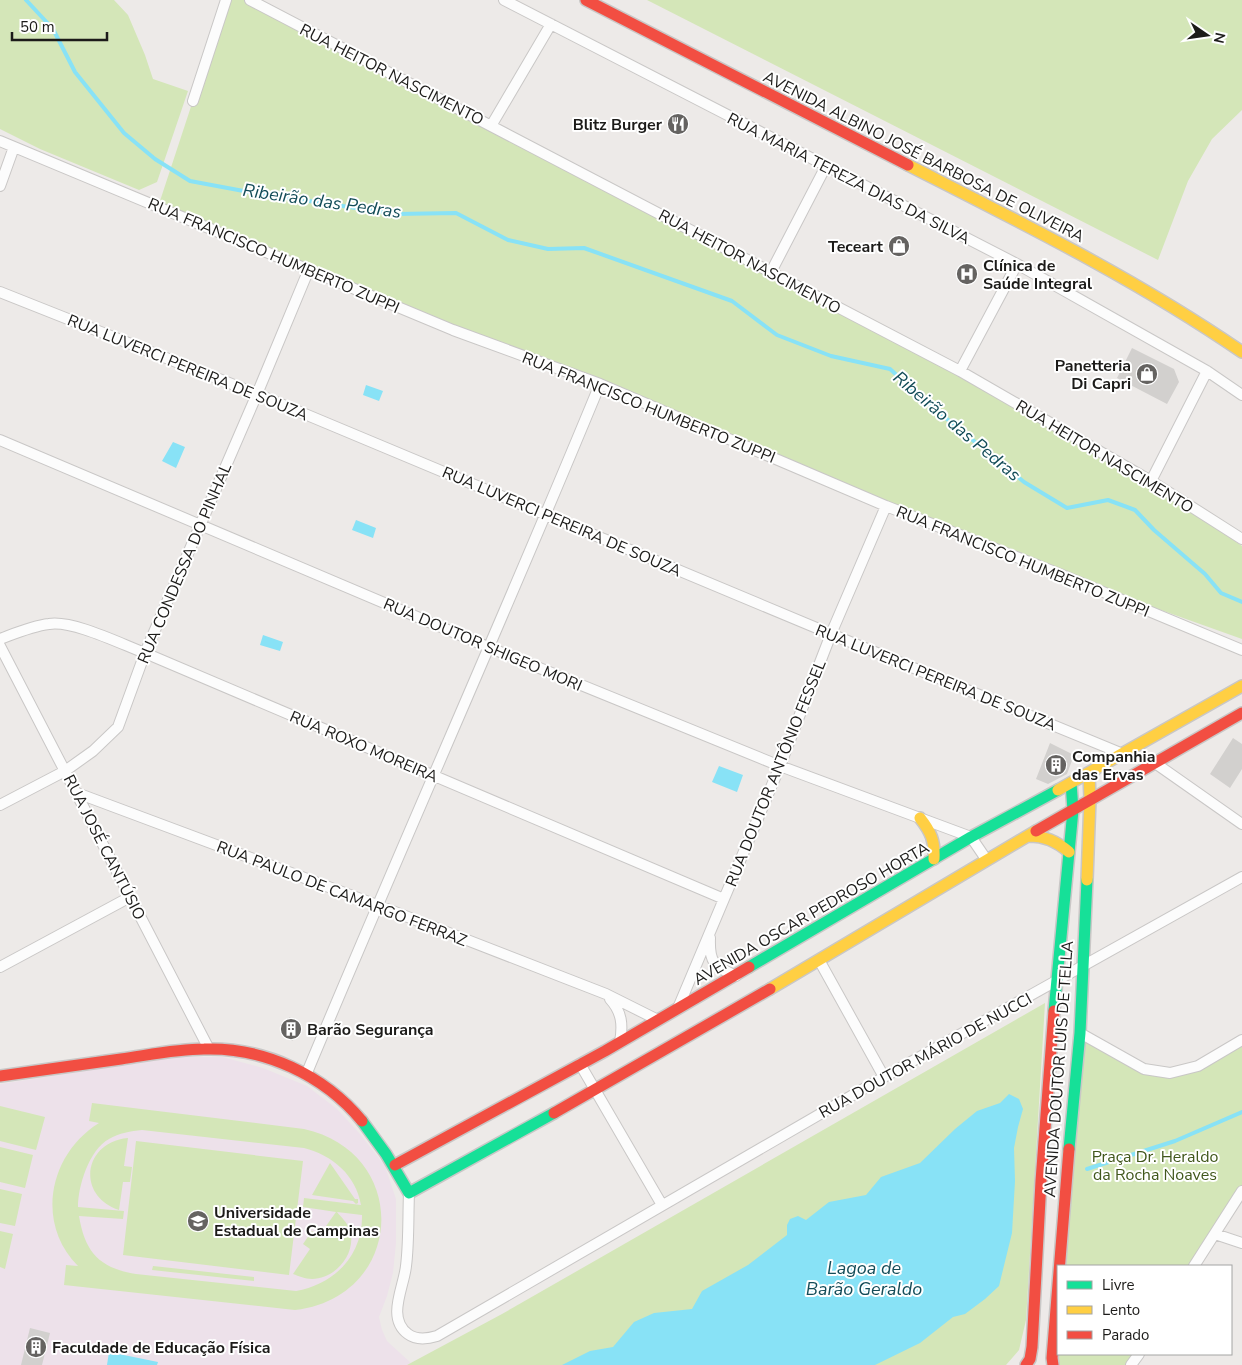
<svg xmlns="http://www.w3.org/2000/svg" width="1242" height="1365" font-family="'Nunito Sans',sans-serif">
<rect width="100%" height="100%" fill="#edeae8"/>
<path fill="#ede1ea" d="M177 1057H222L263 1068 307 1086 337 1109 360 1134 385 1166 396 1199V1243L393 1273 387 1296 379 1317 382 1330 387 1341 411 1363 407 1365H0V1084Z"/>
<path fill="#d4e6b8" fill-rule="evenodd" d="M0 0H114L128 15 145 55 153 79 188 91 157 182 139 190 40 149 0 129Z
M226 0H250L960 371 1151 481 1242 546V639L1060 574 158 207Z
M647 0H1242V110L1212 139 1188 181 1158 260Z
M1045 1003 1026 1320 1019 1350 1006 1365H407L502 1314Z
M1080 1033 1144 1069 1169 1073 1198 1066 1242 1040V1191L1194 1266H1060Z
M92 1103 304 1129C412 1153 405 1297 295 1310L64 1285 66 1265 78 1266C35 1223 49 1154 99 1123L89 1121ZM142 1130 304 1148C332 1155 356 1175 361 1205L304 1198 303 1207 336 1212 319 1236 312 1231 303 1244 310 1249 293 1274C299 1276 305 1279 312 1279 335 1279 357 1254 350 1230 347 1222 341 1217 337 1212L362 1215C363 1255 335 1284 296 1291L136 1274C99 1268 85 1252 79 1216L123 1219 124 1211 78 1207C78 1186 89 1150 109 1139 119 1133 131 1131 142 1130Z
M0 1106 45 1117 36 1150 0 1141Z
M128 1138 124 1166 132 1167 130 1182H123L119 1210C76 1196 83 1142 128 1138Z
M136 1141 303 1161 289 1275 123 1255Z
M0 1147 33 1155 25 1188 0 1182Z
M330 1163 355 1199H358V1203L356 1204 353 1201 312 1195Z
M0 1189 22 1194 15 1226 0 1223Z
M0 1231 13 1234 5 1269 0 1267Z
M153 1266 254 1277V1281L152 1270Z
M1058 1354H1139L1131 1365H1053Z"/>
<path fill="#88e2f6" d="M366 385 383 391 379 401 363 395Z
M173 442 185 447 176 468 162 461Z
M356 520 376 528 373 538 352 530Z
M263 635 283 642 280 651 260 645Z
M719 766 743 775 737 792 712 782Z
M1009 1094 1019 1099 1023 1109 1018 1127 1014 1148 1015 1181 1012 1233 999 1286 985 1299 965 1314 953 1317 920 1343 875 1365H562L590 1351 613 1347 634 1322 654 1313 692 1309 702 1291 748 1265 787 1235V1225L790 1219 798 1216 806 1220 829 1202 866 1195 881 1177 920 1163 955 1129 977 1111 1000 1103Z
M109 1352 158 1362 157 1365H107Z"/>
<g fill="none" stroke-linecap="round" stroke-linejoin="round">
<path stroke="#88e2f6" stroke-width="4" d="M26 0 53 29 75 72 124 133 155 159 190 181 249 192 396 214 456 213 508 240 548 249 584 248 732 301 777 335 831 356 890 369 925 401 1024 482 1067 508 1108 500 1135 510 1154 530 1205 574 1221 593 1242 602
M1087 1169 1175 1141 1242 1112"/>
</g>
<path fill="#d2d0ce" d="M1132 348 1174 369 1179 382 1167 404 1117 378Z
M1233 738 1242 744V769L1230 788 1210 774Z
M1050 743 1074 755 1067 774 1048 784 1036 779Z
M290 1017 301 1034 292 1041 280 1025Z
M30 1328 50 1333 42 1365H21Z"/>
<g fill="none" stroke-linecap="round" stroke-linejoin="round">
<g stroke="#c9c7c6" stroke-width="12">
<path id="street" d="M250 0 960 371 1151 481 1242 539
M504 0 1017 264 1207 371 1242 395
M193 101 226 0
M491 126 551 24
M0 141 453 330 600 384 886 506 1060 574 1242 650
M0 186 14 147
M771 272 826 166
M0 292 257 394 831 634 1123 754
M960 371 1017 264
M0 440 488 647 780 766 971 837 986 859
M1151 481 1207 371
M0 639C16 633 32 626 49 624 73 620 121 644 145 653L724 899
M0 646 209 1049
M1155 763 1242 824
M77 793 377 905 606 994 658 1020
M0 805 65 771 93 751 118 727 145 653 257 394 309 269
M710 938C709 963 714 966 736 976
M819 960 884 1077
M0 967 130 897
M610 999C622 1012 623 1025 620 1042
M678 1008 780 766 831 634 886 506
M1080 1033 1144 1069 1170 1073 1198 1066 1242 1040
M580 1064 662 1205
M306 1075C402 844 505 615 600 384
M409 1193C408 1217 409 1242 406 1266 404 1287 386 1318 408 1334 416 1340 427 1339 437 1336L884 1077 1242 877
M1215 1234 1242 1243
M1194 1266 1242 1191
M1131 1365 1139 1354"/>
</g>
<g stroke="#c9c7c6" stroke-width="14">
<path id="fast" d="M749 967 971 837 1058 790
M1054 1011 1073 810 1071 783
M362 1121 386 1154 409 1193 554 1113
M1069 1149 1080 1033 1087 880"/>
</g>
<g stroke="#c9c7c6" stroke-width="14">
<path id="slow" d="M908 165C1022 223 1136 279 1242 352
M1058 790 1242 686
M920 818C931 832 935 841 934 859
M1028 836C1045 836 1056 841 1069 852
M1087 880 1090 799 1089 774
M770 989 1036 831"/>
</g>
<g stroke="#c9c7c6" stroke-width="14">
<path id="jam" d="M586 0 908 165
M1036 831 1242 713
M0 1076C40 1070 81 1065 121 1059 149 1055 176 1049 204 1049 264 1047 324 1075 362 1121
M554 1113 770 989
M395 1165 605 1051 749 967
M1026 1365 1030 1359 1032 1347 1041 1181 1054 1011
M1053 1365 1052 1358 1069 1149"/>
</g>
<use href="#street" stroke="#fcfcfc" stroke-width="10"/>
<use href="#fast" stroke="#16e098" stroke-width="11"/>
<use href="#slow" stroke="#ffcf43" stroke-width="11"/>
<use href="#jam" stroke="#f24e42" stroke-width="11"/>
</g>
<defs>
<g id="restaurant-disc" transform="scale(1.125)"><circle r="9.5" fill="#656361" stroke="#fff"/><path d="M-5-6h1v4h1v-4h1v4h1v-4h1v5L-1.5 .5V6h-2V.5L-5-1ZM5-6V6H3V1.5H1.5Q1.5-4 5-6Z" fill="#fff"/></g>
<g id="shop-disc" transform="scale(1.125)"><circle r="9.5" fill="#656361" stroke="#fff"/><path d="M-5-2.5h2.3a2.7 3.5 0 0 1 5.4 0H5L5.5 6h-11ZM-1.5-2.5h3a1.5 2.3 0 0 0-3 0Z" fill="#fff"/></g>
<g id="hospital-disc" transform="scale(1.125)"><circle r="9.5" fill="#656361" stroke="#fff"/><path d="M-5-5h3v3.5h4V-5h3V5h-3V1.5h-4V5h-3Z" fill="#fff"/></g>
<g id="building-disc" transform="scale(1.125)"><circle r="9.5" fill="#656361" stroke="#fff"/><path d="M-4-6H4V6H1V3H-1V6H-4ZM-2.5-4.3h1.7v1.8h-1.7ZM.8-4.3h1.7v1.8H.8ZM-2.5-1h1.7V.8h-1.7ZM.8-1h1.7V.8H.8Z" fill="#fff"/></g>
<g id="university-disc" transform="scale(1.125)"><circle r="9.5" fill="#656361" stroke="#fff"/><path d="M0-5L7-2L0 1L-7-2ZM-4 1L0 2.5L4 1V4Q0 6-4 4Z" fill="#fff"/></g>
</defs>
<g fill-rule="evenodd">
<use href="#restaurant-disc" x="678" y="124"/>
<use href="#shop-disc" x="899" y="246"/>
<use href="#hospital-disc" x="967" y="274"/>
<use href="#shop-disc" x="1147" y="374"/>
<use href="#building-disc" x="1056" y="765"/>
<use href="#building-disc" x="291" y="1029"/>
<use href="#university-disc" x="198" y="1221"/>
<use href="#building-disc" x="36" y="1347"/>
</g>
<g text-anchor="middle" stroke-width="4" stroke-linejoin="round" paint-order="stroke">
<g font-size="16" fill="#1c1b19" stroke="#fff">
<text transform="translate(392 74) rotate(27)" y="6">RUA HEITOR NASCIMENTO</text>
<text transform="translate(924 156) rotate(27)" y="6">AVENIDA ALBINO JOSÉ BARBOSA DE OLIVEIRA</text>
<text transform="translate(849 178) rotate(27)" y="6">RUA MARIA TEREZA DIAS DA SILVA</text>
<text transform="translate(274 255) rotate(23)" y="6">RUA FRANCISCO HUMBERTO ZUPPI</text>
<text transform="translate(750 261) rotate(28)" y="6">RUA HEITOR NASCIMENTO</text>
<text transform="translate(188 367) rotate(22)" y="6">RUA LUVERCI PEREIRA DE SOUZA</text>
<text transform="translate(649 407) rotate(22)" y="6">RUA FRANCISCO HUMBERTO ZUPPI</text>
<text transform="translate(1105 456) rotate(31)" y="6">RUA HEITOR NASCIMENTO</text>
<text transform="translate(562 521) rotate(23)" y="6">RUA LUVERCI PEREIRA DE SOUZA</text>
<text transform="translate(1023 561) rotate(22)" y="6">RUA FRANCISCO HUMBERTO ZUPPI</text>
<text transform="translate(184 563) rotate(-67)" y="6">RUA CONDESSA DO PINHAL</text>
<text transform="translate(483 644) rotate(23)" y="6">RUA DOUTOR SHIGEO MORI</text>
<text transform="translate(936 677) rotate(22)" y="6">RUA LUVERCI PEREIRA DE SOUZA</text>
<text transform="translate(364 746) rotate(23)" y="6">RUA ROXO MOREIRA</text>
<text transform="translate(775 773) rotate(-68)" y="6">RUA DOUTOR ANTÔNIO FESSEL</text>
<text transform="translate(105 847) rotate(63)" y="6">RUA JOSÉ CANTÚSIO</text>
<text transform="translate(342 893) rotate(21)" y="6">RUA PAULO DE CAMARGO FERRAZ</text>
<text transform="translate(811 913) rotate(-30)" y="6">AVENIDA OSCAR PEDROSO HORTA</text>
<text transform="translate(925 1055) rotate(-29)" y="6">RUA DOUTOR MÁRIO DE NUCCI</text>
<text transform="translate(1058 1069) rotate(-86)" y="6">AVENIDA DOUTOR LUIS DE TELLA</text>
</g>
<g font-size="16" font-weight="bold" fill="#1c1b19" stroke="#fff" text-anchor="start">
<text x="662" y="130" text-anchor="end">Blitz Burger</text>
<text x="883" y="252" text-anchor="end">Teceart</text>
<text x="983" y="271">Clínica de<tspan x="983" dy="18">Saúde Integral</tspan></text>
<text x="1131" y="371" text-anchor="end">Panetteria<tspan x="1131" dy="18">Di Capri</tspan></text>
<text x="1072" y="762">Companhia<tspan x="1072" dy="18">das Ervas</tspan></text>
<text x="307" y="1035">Barão Segurança</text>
<text x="214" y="1218">Universidade<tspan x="214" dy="18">Estadual de Campinas</tspan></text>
<text x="52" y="1353">Faculdade de Educação Física</text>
</g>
<g font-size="16" fill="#40571b" stroke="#fff">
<text x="1155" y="1162">Praça Dr. Heraldo<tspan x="1155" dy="18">da Rocha Noaves</tspan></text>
</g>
<g font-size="18" font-style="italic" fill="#134c58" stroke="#fff">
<text transform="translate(322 201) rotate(8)" y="6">Ribeirão das Pedras</text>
<text transform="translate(957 426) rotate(40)" y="6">Ribeirão das Pedras</text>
<text x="864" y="1274">Lagoa de<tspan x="864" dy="21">Barão Geraldo</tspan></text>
</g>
</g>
<rect x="1057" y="1265" width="175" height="90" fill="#ffffff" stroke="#a4a4a3"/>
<rect x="1067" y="1281" width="25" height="8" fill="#16e098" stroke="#a4a4a3"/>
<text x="1102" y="1290" font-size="15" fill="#1c1b19">Livre</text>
<rect x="1067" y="1306" width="25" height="8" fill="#ffcf43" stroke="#a4a4a3"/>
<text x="1102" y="1315" font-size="15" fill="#1c1b19">Lento</text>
<rect x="1067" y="1331" width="25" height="8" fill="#f24e42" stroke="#a4a4a3"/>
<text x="1102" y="1340" font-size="15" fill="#1c1b19">Parado</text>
<g transform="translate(1207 35) rotate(103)" stroke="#ffffff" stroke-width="4" paint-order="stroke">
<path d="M0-4L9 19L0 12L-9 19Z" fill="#1c1b19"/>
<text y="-8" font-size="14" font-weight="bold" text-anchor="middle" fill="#1c1b19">N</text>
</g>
<path d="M12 32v8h95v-8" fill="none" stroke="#1c1b19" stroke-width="2.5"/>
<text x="20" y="32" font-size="15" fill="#1c1b19" stroke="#ffffff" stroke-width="4" paint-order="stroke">50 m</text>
</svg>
